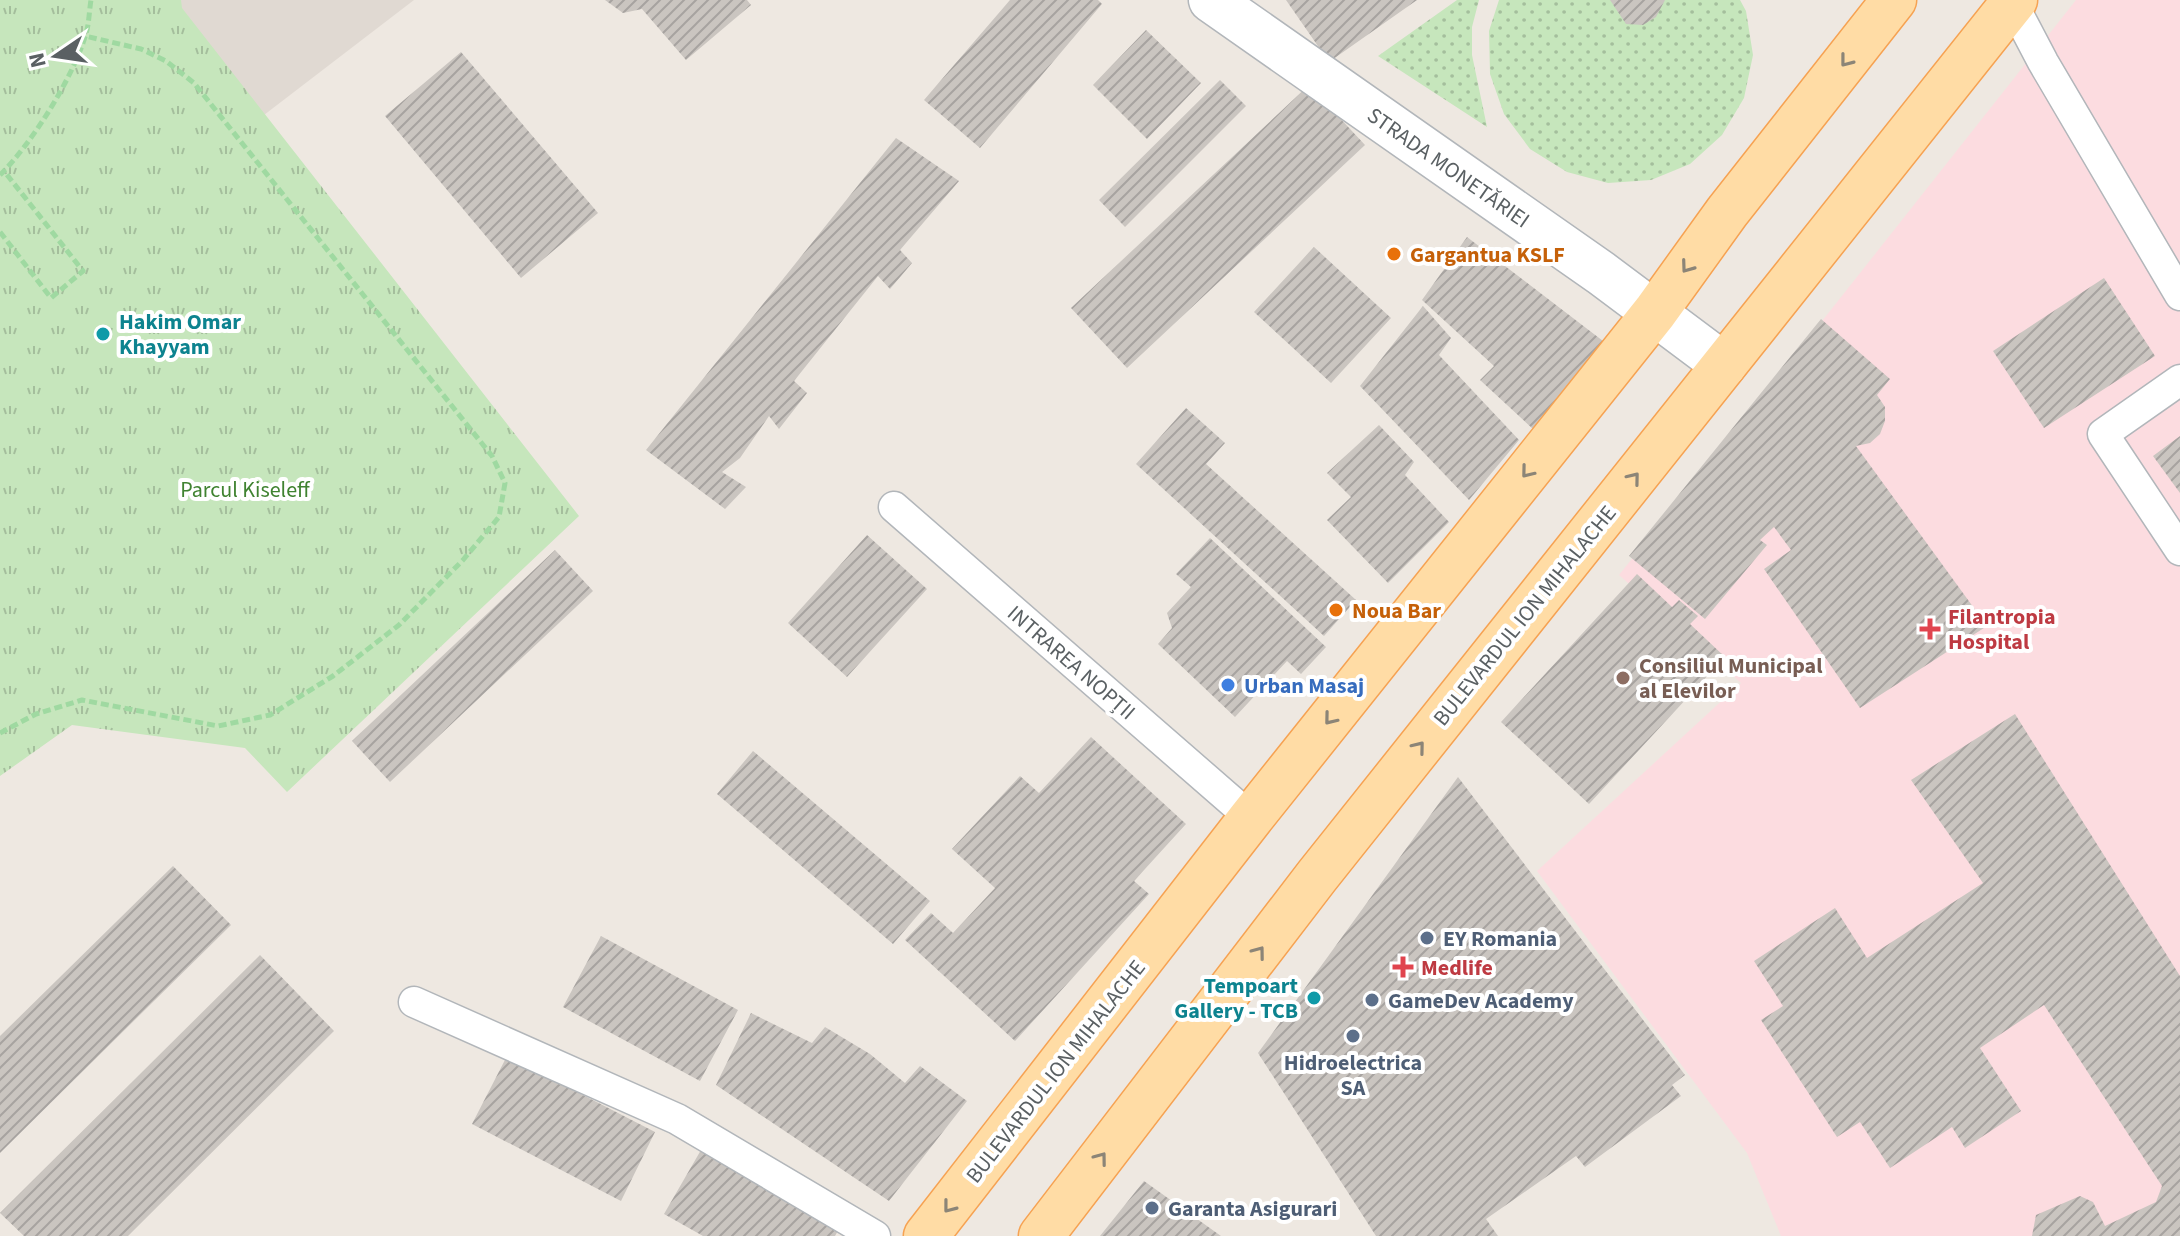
<svg xmlns="http://www.w3.org/2000/svg" width="2180" height="1236" font-family="'Source Sans 3',sans-serif">
<defs>
<pattern id="grass-dots" width="8" height="8" patternUnits="userSpaceOnUse" patternTransform="scale(2)"><rect width="8" height="8" fill="#c6e6bc"/><path d="M2 2h.1M6 6h.1" fill="none" stroke="#a4be9c" stroke-width="1.8" stroke-linecap="round"/></pattern>
<pattern id="park-tufts" width="24" height="20" patternUnits="userSpaceOnUse" patternTransform="scale(2)"><rect width="24" height="20" fill="#c6e6bc"/><path d="M3 7l-1-3M5 7V3M7 7l1-3M15 17l-1-3M17 17v-4M19 17l1-3" fill="none" stroke="#a4be9c"/></pattern>
<pattern id="building-hatch" width="6" height="6" patternUnits="userSpaceOnUse" patternTransform="scale(2)"><rect width="6" height="6" fill="#cac5c0"/><path d="M-1 1l2-2M0 6l6-6M5 7l2-2" fill="none" stroke="#a7a3a0"/></pattern>
</defs>
<rect width="100%" height="100%" fill="#eee8e1"/>
<path fill="#e0d9d2" d="M181 0H414L264 115 181 8Z"/>
<path fill="#fcdce0" d="M2076 0H2180V1236H1781L1747 1153 1537 871 1741 683 1619 575 1777 378Z"/>
<path fill="url(#grass-dots)" d="M1457 0H1479L1472 27V55L1487 127 1378 56Z
M1499 0H1740L1746 11 1753 55 1744 98 1722 135 1690 164 1651 180 1608 183 1567 172 1530 149 1504 114 1490 74 1489 31Z"/>
<path fill="url(#park-tufts)" d="M0 0H181L182 8 579 516 287 792 245 748 72 725 0 776Z"/>
<path fill="url(#building-hatch)" d="M605 0H747L751 5 686 60 642 9 623 13Z
M1010 0H1098L1102 4 980 148 924 100Z
M1286 0H1417L1329 62Z
M1610 0H1665L1656 17 1643 25 1626 24Z
M1146 30 1201 83 1147 139 1093 85Z
M461 52 598 213 521 278 385 116Z
M1220 80 1246 106 1125 227 1099 200Z
M1309 85 1365 145 1127 368 1071 308Z
M896 138 959 181 900 250 912 263 890 289 878 276 794 381 807 393 779 429 769 416 740 458 722 472 746 487 725 509 646 450Z
M1467 237 1603 341 1533 429 1480 380 1494 366 1422 300Z
M1314 247 1391 318 1331 383 1254 312Z
M2104 278 2155 356 2044 428 1993 351Z
M1423 306 1451 338 1439 355 1519 440 1469 500 1360 386Z
M1821 319 1890 379 1877 395 1885 407V421L1880 434 1870 443 1856 446 1987 626 1860 708 1764 569 1791 550 1774 527 1760 540 1767 545 1705 619 1629 556Z
M1186 408 1225 443 1206 464 1356 600 1324 636 1136 464Z
M1379 425 1414 462 1405 475 1449 522 1388 583 1327 520 1351 497 1327 473Z
M2180 436V493L2153 456Z
M867 535 927 589 847 677 788 623Z
M1210 538 1326 647 1301 674 1287 661 1235 717 1158 644 1172 628 1167 613 1191 587 1176 574Z
M555 550 593 591 390 782 352 741Z
M1637 574 1672 607 1679 600 1698 616 1690 624 1725 657 1589 804 1501 722Z
M2015 714 2180 976V1236H2032L2036 1215 2080 1196 2093 1202 2105 1226 2156 1202 2162 1186 2044 1005 1980 1048 2021 1111 1965 1148 1952 1127 1890 1168 1860 1122 1837 1137 1761 1020 1783 1006 1754 961 1835 908 1867 958 1983 883 1911 780Z
M1091 737 1186 824 1134 881 1149 894 1015 1041 905 940 931 913 953 933 995 888 952 849 1020 776 1039 793Z
M753 751 930 901 893 944 717 794Z
M1458 777 1685 1075 1672 1085 1681 1096 1585 1167 1576 1156 1486 1219 1498 1236H1376L1258 1053Z
M173 866 231 925 0 1153V1036Z
M601 936 738 1010 700 1081 563 1007Z
M260 955 334 1031 128 1236H24L0 1213Z
M751 1013 812 1043 825 1027 870 1054 905 1083 920 1066 967 1101 889 1201 716 1085Z
M507 1056 655 1132 621 1201 472 1124Z
M701 1150 839 1229 835 1236H703L664 1214Z
M1144 1181 1221 1236H1100Z"/>
<g fill="none" stroke-linecap="round" stroke-linejoin="round">
<g stroke="#b2b6ba" stroke-width="33">
<path id="lane" d="M2012 3 2043 62 2180 295
M2180 380 2103 434 2180 550
M894 507 1251 818
M414 1002 677 1119 875 1236"/>
</g>
<g stroke="#b2b6ba" stroke-width="47">
<path id="street" d="M1211 0 1601 273 1724 365"/>
</g>
<g stroke="#f6a252" stroke-width="47">
<path id="primary" d="M926 1236 1251 818 1655 312 1727 212 1894 0
M1041 1236 1317 876 2015 0"/>
</g>
<path stroke="#9fd9a1" stroke-width="5" stroke-dasharray="8 4" stroke-linecap="butt" d="M0 175C32 143 71 81 85 37 89 26 89 12 91 0
M0 232 51 298 83 271 4 171
M0 733 36 714 82 700 218 726 270 715 333 676 399 625 463 560 499 517 505 483 492 456 194 83 166 61 141 49 85 36"/>
<use href="#lane" stroke="#fff" stroke-width="30"/>
<use href="#street" stroke="#fff" stroke-width="44"/>
<use href="#primary" stroke="#ffdca5" stroke-width="44"/>
</g>
<defs><path id="oneway-chevron" d="M-2-3.5L2.5 0L-2 3.5" fill="none" stroke-width="1.6" stroke-linecap="round" stroke-linejoin="round" transform="scale(2)"/></defs>
<g stroke="#8c8577">
<use href="#oneway-chevron" transform="translate(1846 61) rotate(128)"/>
<use href="#oneway-chevron" transform="translate(1687 267) rotate(126)"/>
<use href="#oneway-chevron" transform="translate(1527 472) rotate(129)"/>
<use href="#oneway-chevron" transform="translate(1634 478) rotate(-51)"/>
<use href="#oneway-chevron" transform="translate(1330 719) rotate(129)"/>
<use href="#oneway-chevron" transform="translate(1419 747) rotate(-51)"/>
<use href="#oneway-chevron" transform="translate(1259 952) rotate(-53)"/>
<use href="#oneway-chevron" transform="translate(1101 1158) rotate(-53)"/>
<use href="#oneway-chevron" transform="translate(949 1207) rotate(128)"/>
</g>
<g fill="#e8710a" stroke="#fff" stroke-width="3">
<circle cx="1394" cy="254" r="8"/>
<circle cx="1336" cy="610" r="8"/>
</g>
<g fill="#0f9aa8" stroke="#fff" stroke-width="3">
<circle cx="103" cy="334" r="8"/>
<circle cx="1314" cy="998" r="8"/>
</g>
<g fill="#e0444e" stroke="#fff" stroke-width="3">
<path d="M1926 617h8v8h8v8h-8v8h-8v-8h-8v-8h8z"/>
<path d="M1399 955h8v8h8v8h-8v8h-8v-8h-8v-8h8z"/>
</g>
<circle fill="#8d6e63" stroke="#fff" stroke-width="3" cx="1623" cy="678" r="8"/>
<circle fill="#3f7fe0" stroke="#fff" stroke-width="3" cx="1228" cy="685" r="8"/>
<g fill="#5c6f8a" stroke="#fff" stroke-width="3">
<circle cx="1427" cy="938" r="8"/>
<circle cx="1372" cy="1000" r="8"/>
<circle cx="1353" cy="1036" r="8"/>
<circle cx="1152" cy="1208" r="8"/>
</g>
<g text-anchor="middle" stroke-width="8" stroke-linejoin="round" paint-order="stroke">
<g font-size="22" fill="#5a6063" stroke="#fff">
<text transform="translate(1449 167) rotate(35)" y="8">STRADA MONETĂRIEI</text>
<text transform="translate(1524 615) rotate(-51)" y="8">BULEVARDUL ION MIHALACHE</text>
<text transform="translate(1072 662) rotate(41)" y="8">INTRAREA NOPȚII</text>
<text transform="translate(1055 1071) rotate(-52)" y="8">BULEVARDUL ION MIHALACHE</text>
</g>
<g font-size="22" font-weight="bold" fill="#c56008" stroke="#fff" text-anchor="start">
<text x="1410" y="262">Gargantua KSLF</text>
<text x="1352" y="618">Noua Bar</text>
</g>
<g font-size="22" font-weight="bold" fill="#0d838f" stroke="#fff" text-anchor="start">
<text x="119" y="329">Hakim Omar<tspan x="119" dy="25">Khayyam</tspan></text>
<text x="1298" y="993" text-anchor="end">Tempoart<tspan x="1298" dy="25">Gallery - TCB</tspan></text>
</g>
<g font-size="22" fill="#408331" stroke="#fff">
<text x="245" y="497">Parcul Kiseleff</text>
</g>
<g font-size="22" font-weight="bold" fill="#be3a42" stroke="#fff" text-anchor="start">
<text x="1948" y="624">Filantropia<tspan x="1948" dy="25">Hospital</tspan></text>
<text x="1421" y="975">Medlife</text>
</g>
<g font-size="22" font-weight="bold" fill="#785e54" stroke="#fff" text-anchor="start">
<text x="1639" y="673">Consiliul Municipal<tspan x="1639" dy="25">al Elevilor</tspan></text>
</g>
<g font-size="22" font-weight="bold" fill="#366cbe" stroke="#fff" text-anchor="start">
<text x="1244" y="693">Urban Masaj</text>
</g>
<g font-size="22" font-weight="bold" fill="#4e5e75" stroke="#fff" text-anchor="start">
<text x="1443" y="946">EY Romania</text>
<text x="1388" y="1008">GameDev Academy</text>
<text x="1353" y="1070" text-anchor="middle">Hidroelectrica<tspan x="1353" dy="25">SA</tspan></text>
<text x="1168" y="1216">Garanta Asigurari</text>
</g>
</g>
<g transform="translate(56 56) rotate(257)" stroke="#ffffff" stroke-width="6" paint-order="stroke">
<path d="M0-6L14 30L0 20L-14 30Z" fill="#5a6063"/>
<text y="-12" font-size="22" font-weight="bold" text-anchor="middle" fill="#5a6063">N</text>
</g>
</svg>
